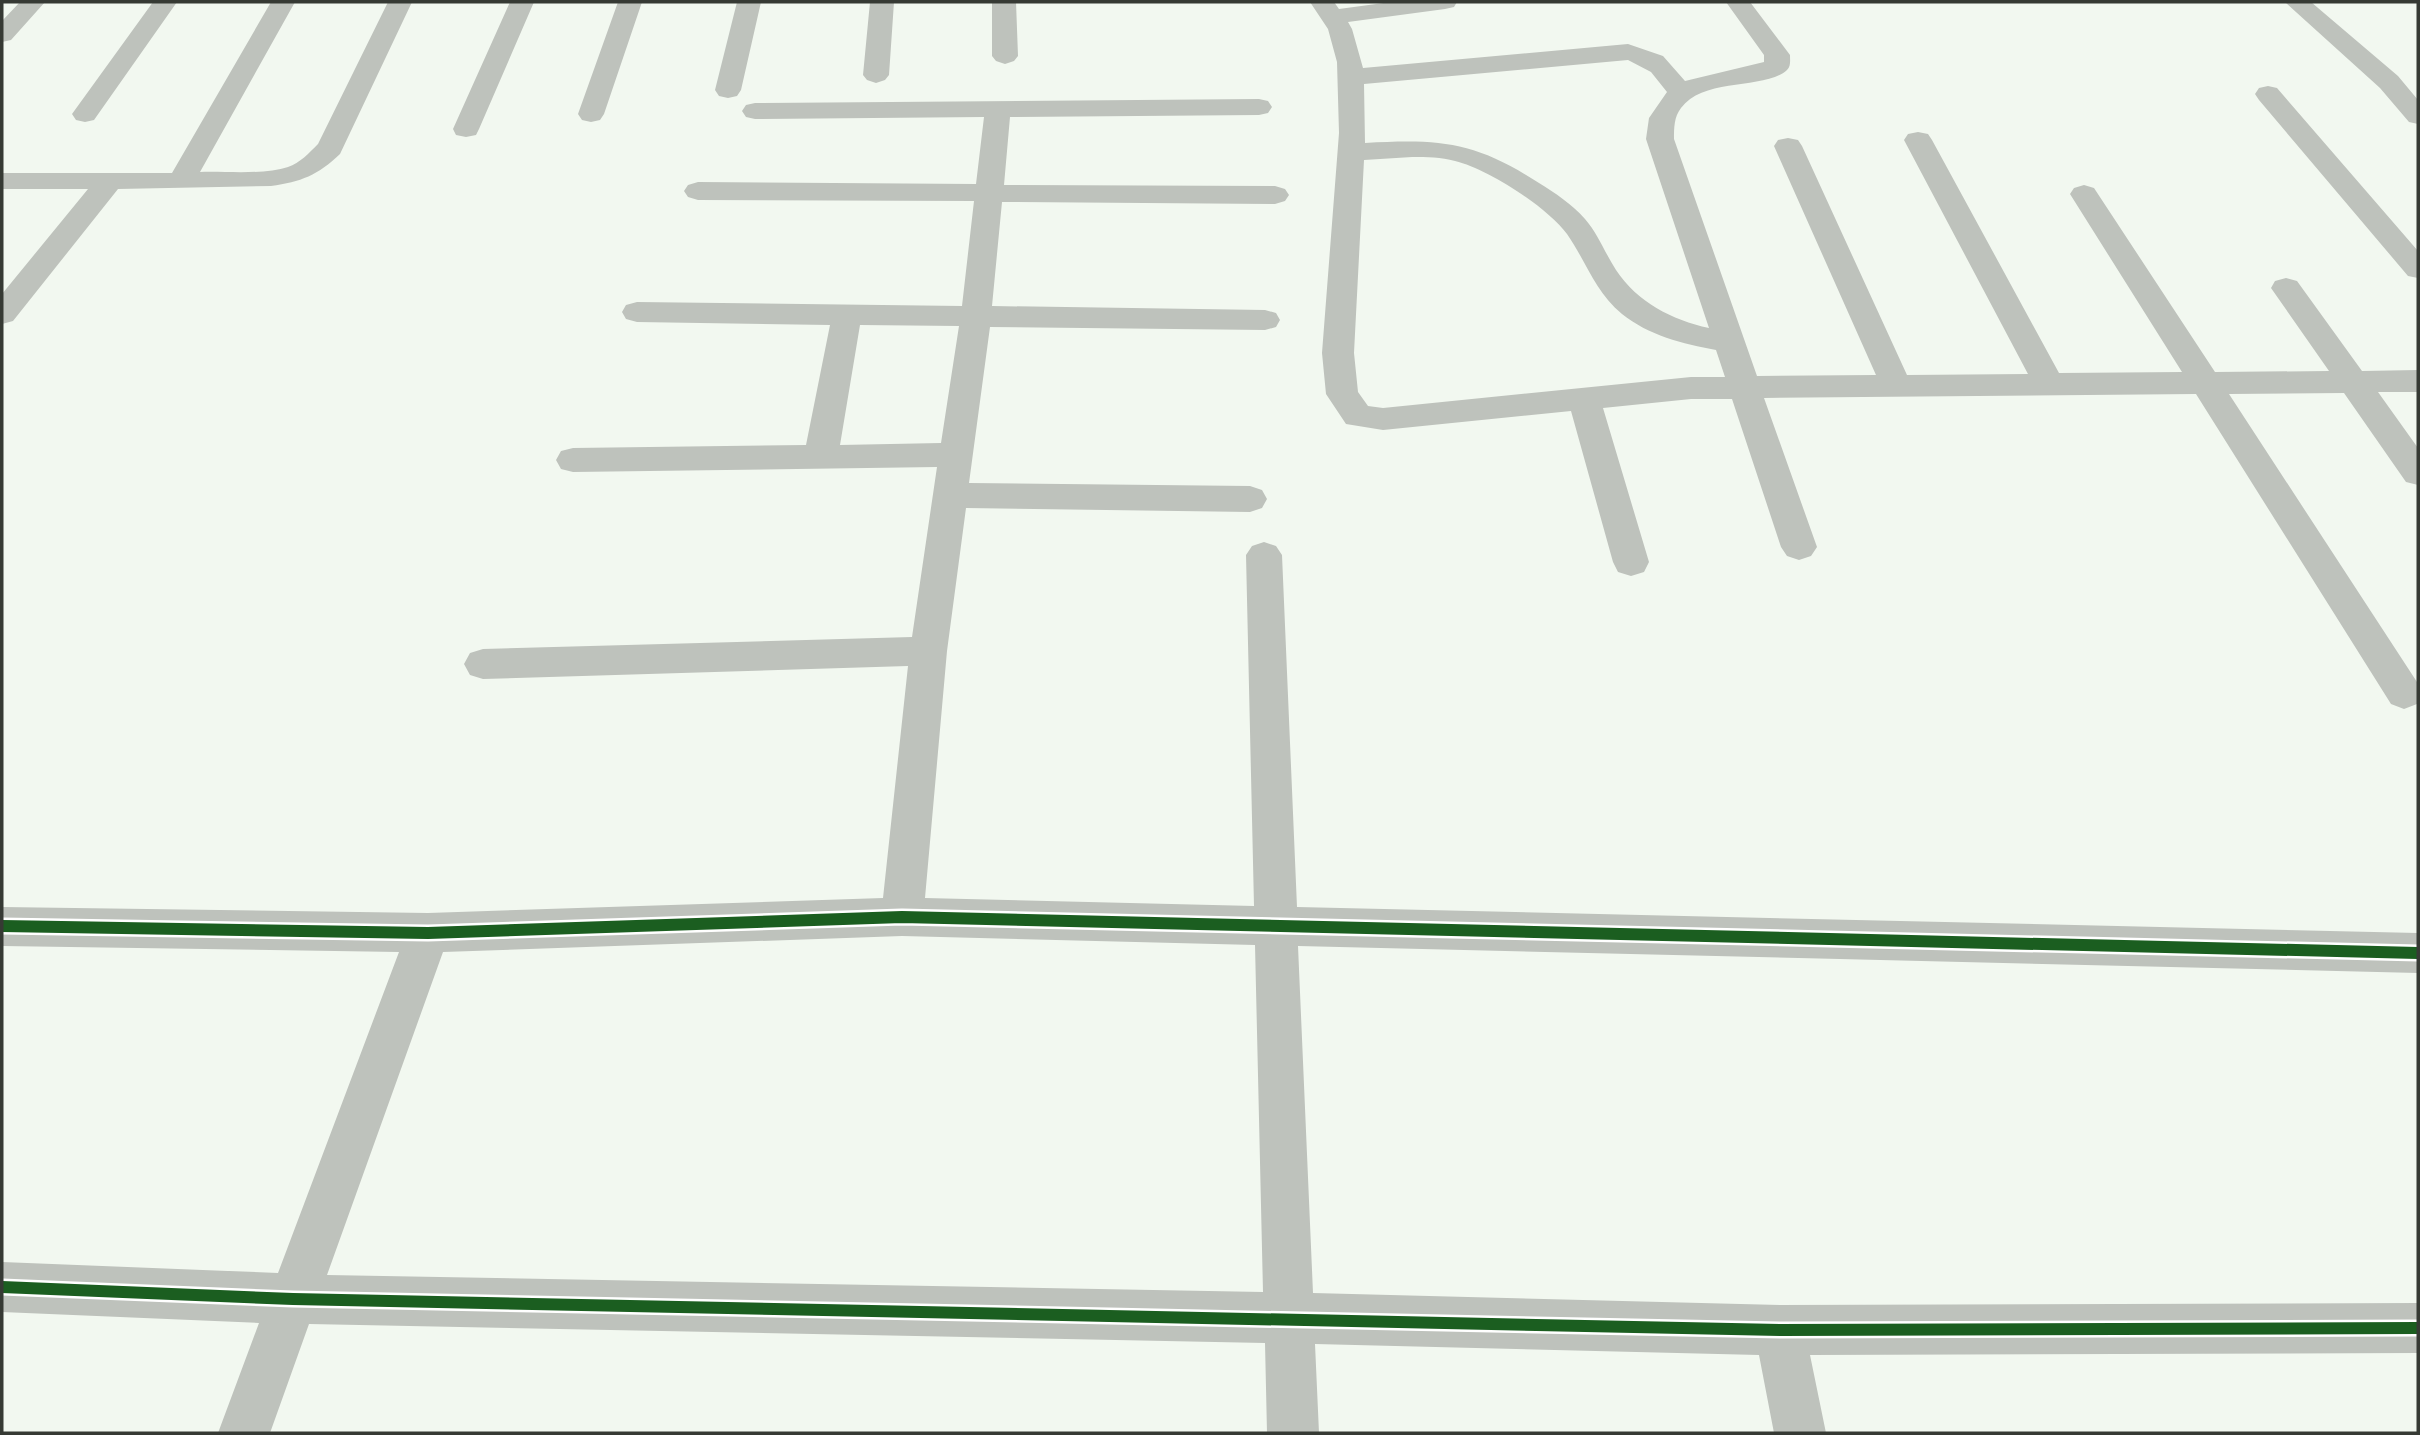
<svg xmlns="http://www.w3.org/2000/svg" width="2420" height="1435" font-family="'PT Sans',sans-serif">
<rect width="100%" height="100%" fill="#f2f8f0"/>
<g fill="none" stroke-linecap="round" stroke-linejoin="round">
<path fill="#bec2bc" fill-rule="evenodd" d="M20 2H45L11 40 2 42V21Z
M153 2H177L94 120 85 122 76 120 72 114Z
M271 2H295L200 172C225 171 265 175 288 167 300 163 309 153 318 144L388 2H412L340 154C318 175 301 182 271 186L118 189 13 321 2 324V294L88 189H2V173H172Z
M510 2H534L479 129 476 135 466 137 456 135 453 129Z
M618 2H642L604 114 600 120 591 122 582 120 578 114Z
M737 2H761L741 90 737 96 728 98 719 96 715 90Z
M870 2H894L889 75 885 80 876 83 867 80 863 75Z
M992 2H1016L1018 56 1014 61 1005 64 996 61 992 56Z
M1310 2H1334L1339 9 1391 2H1457L1454 7 1445 9 1348 22 1352 29 1363 68 1628 44 1663 56 1685 81 1764 62V55L1726 2H1750L1790 55C1790 61 1791 66 1787 70 1765 90 1704 77 1681 108 1674 117 1674 128 1674 139L1757 376 1876 375 1774 146 1778 140 1788 138 1798 140 1802 146 1907 375 2028 374 1904 140 1908 134 1918 132 1928 134 1932 140 2059 373 2182 372 2070 194 2074 188 2084 185 2094 188 2215 372 2329 371 2271 288 2275 281 2286 278 2297 281 2362 371 2418 370V392H2378L2418 448V485L2406 482 2344 393 2229 394 2417 682V704L2404 709 2391 704 2196 394 1764 398 1817 547 1811 556 1799 560 1787 556 1781 547 1732 399H1691L1603 408 1649 562 1644 572 1631 576 1618 572 1613 562 1571 411 1383 430 1346 424 1326 394 1322 353 1339 133 1337 62 1328 29ZM1628 60 1651 72 1667 92 1649 118 1646 139 1709 328C1672 320 1637 302 1616 270 1605 253 1598 234 1585 219 1572 204 1555 193 1539 183 1474 141 1440 139 1365 143L1364 84ZM1412 157C1427 157 1441 157 1455 161 1488 169 1547 207 1567 234 1586 261 1595 292 1622 314 1648 335 1683 344 1716 350L1725 377H1691L1383 408 1368 406 1358 392 1354 353 1364 160Z
M2285 2H2311L2398 76 2418 100V124L2409 122 2380 88Z
M2268 86 2277 88 2418 251V278L2408 276 2259 100 2255 94 2259 88Z
M1259 99 1268 101 1272 107 1268 113 1259 115 1010 117 1004 185 1275 186 1285 189 1289 195 1285 201 1275 204 1002 202 992 306 1265 310 1276 313 1280 320 1276 327 1265 330 990 327 969 483 1250 486 1262 490 1267 499 1262 508 1250 512 966 508 947 651 925 898 1254 906 1246 555 1252 546 1264 542 1276 546 1282 555 1297 907 2418 933V973L1298 946 1313 1293 1780 1305 2418 1303V1353L1810 1355 1826 1433H1774L1759 1355 1315 1344 1319 1433H1267L1265 1343 309 1324 270 1433H218L259 1323 2 1312V1262L278 1273 399 952 2 946V907L428 913 883 898 908 666 483 679 470 675 464 664 470 653 483 649 912 637 937 467 573 472 561 469 556 460 561 451 573 448 806 445 830 325 637 322 626 319 622 312 626 305 637 302 962 306 974 201 698 200 688 197 684 191 688 185 698 182 976 184 984 117 755 119 746 117 742 111 746 105 755 103ZM860 325 959 326 941 443 840 445ZM902 936 1255 945 1263 1292 327 1275 443 952Z"/>
<g stroke="#fff" stroke-width="17">
<path id="cycleway" d="M2 926 428 933 902 917 2418 953
M2 1287 293 1299 1780 1330 2418 1328"/>
</g>
<use href="#cycleway" stroke="#1b5e20" stroke-width="12"/>
</g>
<rect width="2420" height="1435" fill="none" stroke="#363a34" stroke-width="7"/>
</svg>
